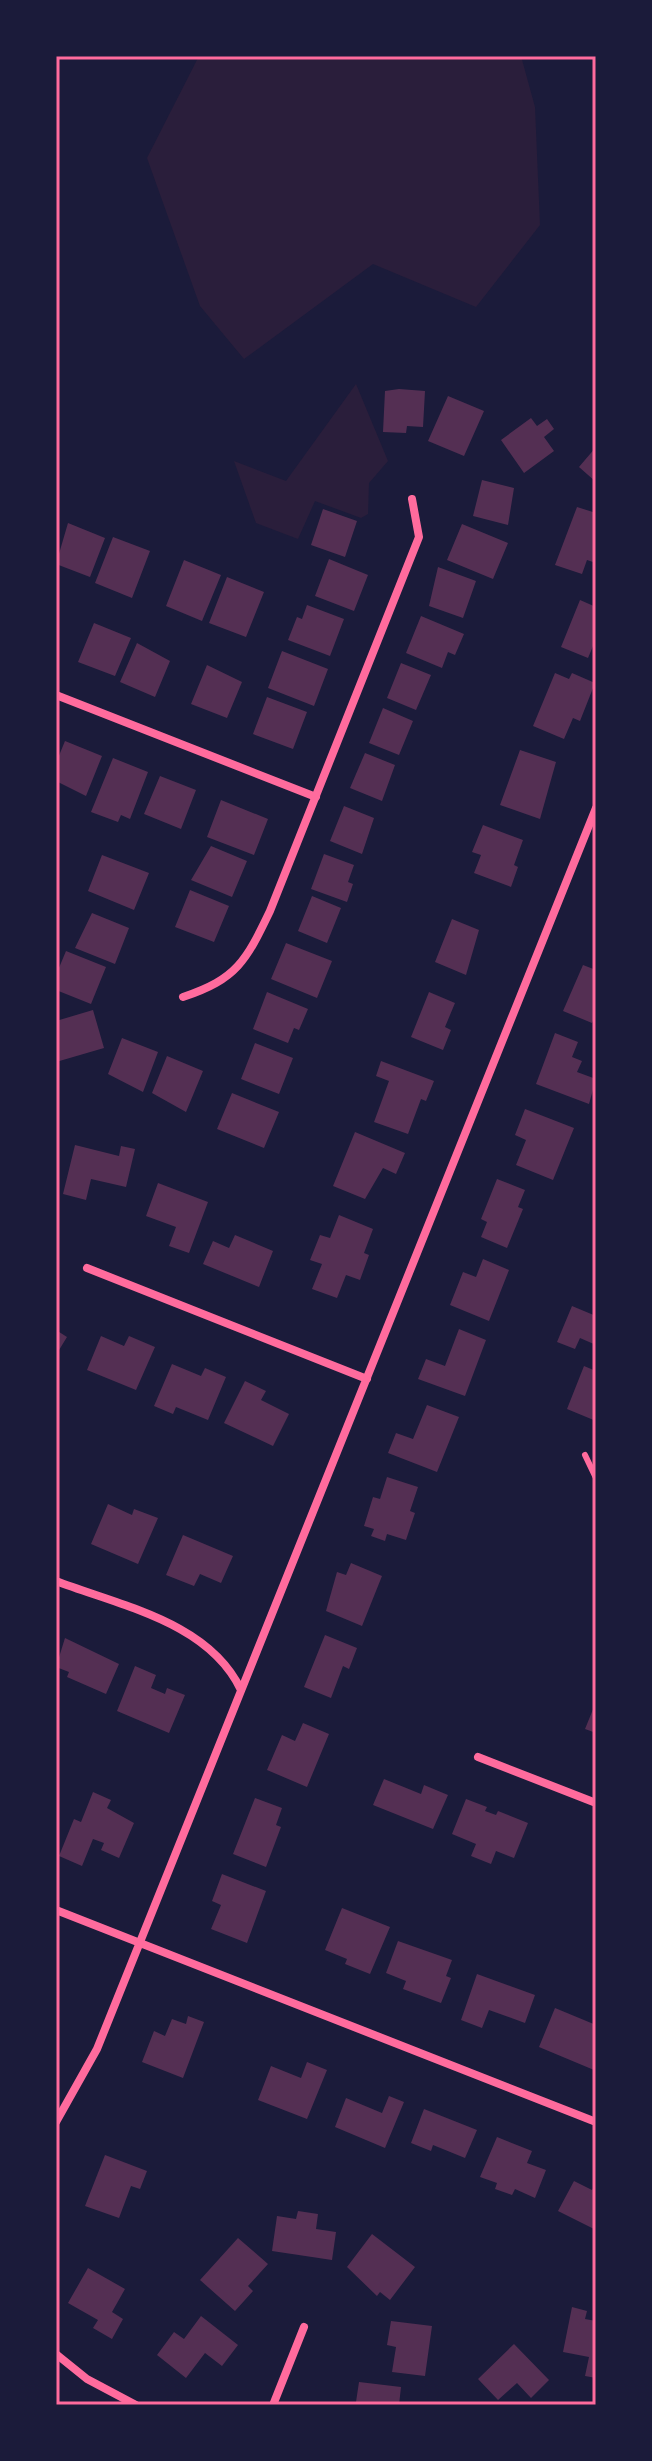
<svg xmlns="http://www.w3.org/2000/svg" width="652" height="2461" font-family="Arial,sans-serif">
<rect width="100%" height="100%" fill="#1b1b3a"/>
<path fill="#2a1e3b" d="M199 56H521L535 107 540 225 476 307 373 264 244 359 200 306 147 158Z
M356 384 388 461 369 483 368 514 361 518 315 501 298 539 256 523 234 461 286 481Z"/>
<path fill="#542f53" d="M399 389 425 391 423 427 407 426 406 433 383 432 385 391Z
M448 396 484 411 464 456 428 441Z
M531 418 537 426 547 419 554 429 544 437 554 451 524 473 501 440Z
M596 447V482L579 467Z
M482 480 514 488 508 525 473 516Z
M577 507 596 513V563L587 560 582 574 555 565Z
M323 509 357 521 345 557 311 545Z
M68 523 105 538 90 577 56 564Z
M462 524 508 543 493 579 447 560Z
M113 537 150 551 132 598 95 583Z
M329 559 368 575 354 611 315 596Z
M184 560 221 575 202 621 166 606Z
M438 567 476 581 463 618 429 606Z
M227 577 264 592 246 637 209 623Z
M580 600 596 607V639L588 658 561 647Z
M307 605 344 619 330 656 288 640 297 617 302 619Z
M421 616 464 634 455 655 448 652 442 668 406 653Z
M94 623 131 638 115 676 78 662Z
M137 643 170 661 155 697 120 682Z
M282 651 328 669 314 706 268 688Z
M401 663 431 675 416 710 387 698Z
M207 665 242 682 227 718 191 704Z
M555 673 569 679 572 673 595 683 580 721 573 718 564 739 533 726Z
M267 697 307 712 293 749 253 734Z
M383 708 413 721 399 755 369 743Z
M65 741 102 756 86 796 56 781V763Z
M520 750 556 762 540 819 500 805Z
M365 753 395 765 382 801 350 788Z
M113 758 148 772 130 819 121 815 118 822 91 812Z
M160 776 196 790 181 829 144 814Z
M221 800 268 819 254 855 207 837Z
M344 806 374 818 362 854 330 841Z
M483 825 523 840 514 865 518 867 511 887 474 873 481 855 472 852Z
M211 846 247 861 232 897 191 880Z
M324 854 354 865 348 882 353 884 347 902 311 889Z
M102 855 149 873 134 910 88 891Z
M190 890 229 906 214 942 175 927Z
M312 896 341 908 327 943 298 931Z
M92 913 129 928 115 964 75 948Z
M452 919 479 930 466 975 435 962Z
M286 943 332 961 317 998 271 979Z
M66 951 106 967 91 1004 56 990V975Z
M583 965 596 970V1014L592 1023 563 1011Z
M267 992 308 1009 299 1030 294 1028 288 1043 253 1029Z
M429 992 455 1003 445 1027 451 1030 443 1050 411 1037Z
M93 1010 104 1048 56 1062V1021Z
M555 1033 578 1042 572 1057 582 1061 577 1072 596 1079 589 1104 536 1084Z
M122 1038 158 1052 143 1092 108 1074Z
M255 1043 293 1058 279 1094 241 1079Z
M167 1056 203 1071 186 1112 152 1093Z
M381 1061 434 1081 426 1101 421 1099 408 1134 374 1122 389 1081 376 1076Z
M232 1093 279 1112 264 1148 217 1129Z
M525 1109 574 1128 553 1180 516 1165 526 1140 515 1135Z
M355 1132 405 1153 396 1174 383 1168 365 1199 333 1186Z
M75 1145 119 1156 121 1146 135 1149 126 1187 91 1179 86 1200 63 1194Z
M497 1179 525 1190 518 1207 523 1209 507 1248 481 1237 487 1222 481 1219Z
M158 1183 208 1202 189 1253 169 1246 176 1227 146 1216Z
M339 1215 373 1229 364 1253 369 1255 360 1280 346 1275 337 1298 312 1289 322 1264 310 1260 320 1235 330 1238Z
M235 1235 273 1251 259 1287 203 1264 213 1241 229 1248Z
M483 1259 509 1270 489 1321 450 1305 463 1272 476 1277Z
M572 1306 596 1316V1345L580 1338 575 1349 557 1342Z
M459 1329 486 1340 465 1396 418 1379 426 1359 445 1366Z
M56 1330 67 1337 56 1355Z
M101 1336 124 1346 129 1336 155 1347 136 1390 87 1370Z
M172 1364 201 1376 205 1368 226 1377 208 1420 176 1407 173 1414 154 1406Z
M584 1366 596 1371V1421L567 1409Z
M245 1381 266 1391 261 1400 289 1414 273 1446 224 1423Z
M427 1405 459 1417 437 1472 388 1453 396 1433 413 1439Z
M387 1477 418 1487 410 1511 415 1513 406 1540 387 1534 385 1541 371 1536 374 1529 364 1526 373 1497 380 1499Z
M108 1504 132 1515 134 1509 158 1518 138 1564 91 1544Z
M183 1535 233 1556 221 1583 200 1574 194 1586 166 1575Z
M351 1563 382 1576 362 1626 326 1611 337 1572 346 1575Z
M325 1635 357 1648 349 1669 343 1666 331 1698 304 1687Z
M65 1638 119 1664 106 1694 67 1677 69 1672 56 1667Z
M135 1666 156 1675 151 1688 165 1694 167 1688 185 1695 169 1733 117 1711Z
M596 1702V1733L585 1729Z
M303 1723 329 1734 307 1787 267 1770 282 1735 295 1741Z
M384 1779 421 1794 424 1785 448 1795 433 1829 373 1805Z
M93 1792 111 1800 107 1808 134 1823 119 1858 101 1850 104 1843 93 1839 82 1866 59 1856 74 1819 81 1822Z
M255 1798 282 1808 276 1825 281 1827 266 1867 233 1854Z
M466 1799 487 1807 485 1811 496 1815 498 1811 528 1823 514 1858 496 1851 491 1864 471 1856 476 1844 452 1834Z
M222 1874 266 1891 247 1943 211 1929 221 1905 212 1901Z
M342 1908 390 1927 370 1974 345 1964 347 1959 325 1950Z
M398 1941 452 1960 446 1976 451 1978 441 2003 403 1989 406 1981 386 1973Z
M477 1974 535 1995 525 2023 489 2010 482 2028 461 2020Z
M555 2008 596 2025 594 2070 539 2047Z
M188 2016 204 2022 183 2078 142 2062 154 2031 165 2036 172 2019 186 2024Z
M307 2062 327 2070 307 2119 258 2100 271 2066 301 2078Z
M389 2096 404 2102 385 2148 335 2127 346 2098 382 2113Z
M424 2109 477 2130 465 2158 433 2145 431 2151 411 2143Z
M497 2137 532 2151 527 2163 546 2170 535 2198 515 2189 512 2195 495 2189 497 2183 480 2177Z
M105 2155 147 2171 140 2189 131 2186 119 2218 85 2206Z
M574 2181 592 2190 596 2183V2230L558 2211Z
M298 2211 318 2214 316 2229 336 2232 332 2260 272 2251 277 2216 296 2219Z
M372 2234 415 2267 390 2300 380 2292 377 2296 347 2267Z
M238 2238 268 2264 248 2286 253 2291 235 2311 200 2280Z
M88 2268 125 2289 112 2312 123 2319 112 2339 93 2328 98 2320 68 2303Z
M572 2307 587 2311 585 2319 596 2321V2378L585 2376 589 2357 563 2352Z
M201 2316 238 2345 222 2366 205 2353 186 2378 157 2355 174 2332 184 2339Z
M391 2321 432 2326 425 2376 392 2372 396 2347 387 2345Z
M514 2344 549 2380 531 2398 517 2383 498 2400 478 2379Z
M359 2382 401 2387 399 2405 356 2402Z"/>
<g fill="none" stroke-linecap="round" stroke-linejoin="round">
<path stroke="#ff6b9d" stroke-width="6" d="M585 1455 596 1478"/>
<path stroke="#ff6b9d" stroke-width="8" d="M56 695 316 797
M183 997C237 979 246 961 270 911L419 537 412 499
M87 1268 367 1379
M56 1581C121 1606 209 1622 241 1690
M478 1757 596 1803
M56 1910 596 2122
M56 2122 97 2049 596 808
M56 2354 87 2379 136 2405
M273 2405 304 2327"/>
</g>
<rect width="652" height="2461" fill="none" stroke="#1b1b3a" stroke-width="116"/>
<rect x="58" y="58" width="536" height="2345" fill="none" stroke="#ff6b9d" stroke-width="3"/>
</svg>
